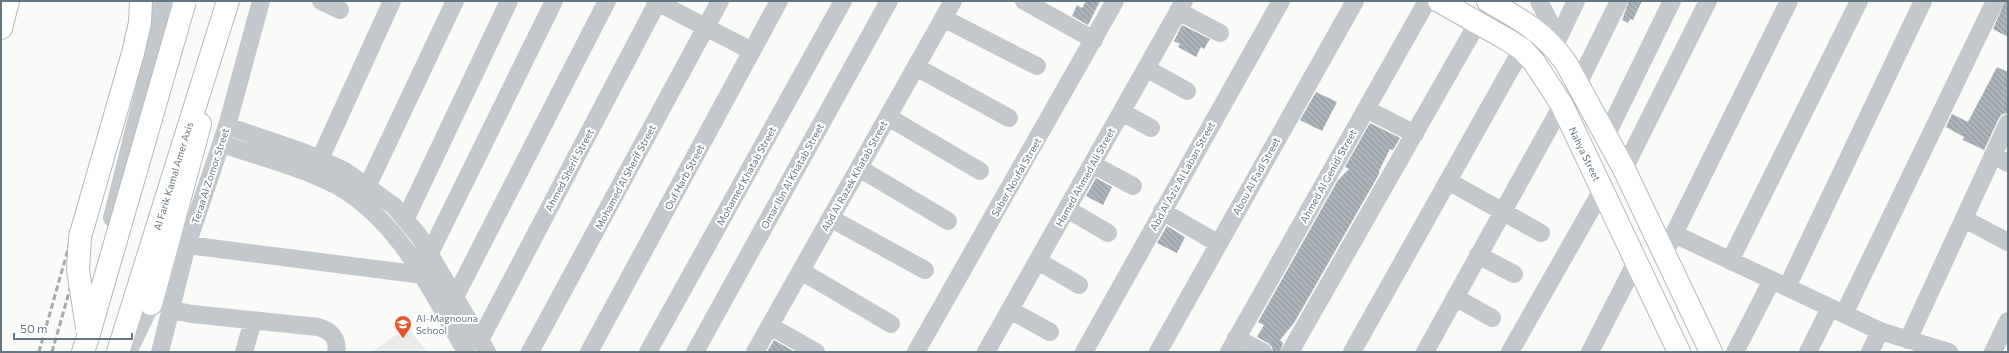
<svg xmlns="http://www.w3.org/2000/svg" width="2009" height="353" font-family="Commissioner,sans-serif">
<defs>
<pattern id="building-back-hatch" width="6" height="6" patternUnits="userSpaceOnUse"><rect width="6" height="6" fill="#aab3b9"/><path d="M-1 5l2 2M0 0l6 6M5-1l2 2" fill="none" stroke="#8e969c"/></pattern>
</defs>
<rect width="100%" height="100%" fill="#fafaf8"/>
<path fill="#e8e9e9" d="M407 327 427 352H372Z"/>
<path fill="url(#building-back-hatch)" d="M1086 1H1100L1088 25 1072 16 1077 5 1082 8Z
M1629 1H1642L1633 20 1630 19 1628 23 1622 20Z
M2005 1H2008V37L1993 29Z
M1182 25 1210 39 1204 49 1201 47 1196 57 1178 47 1180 44 1174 41Z
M1997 67 2008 72V113L2002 114 1999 118 1984 150 1963 140 1964 137 1946 127 1952 114 1968 122Z
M1316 92 1337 102 1322 131 1300 120Z
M1370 123 1400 138 1393 150 1390 149 1379 171V174L1294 323 1280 340 1283 343 1280 352H1273L1272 347 1268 343 1257 337 1264 325 1258 322 1338 180 1349 169 1345 167Z
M1096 178 1112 187 1103 205 1086 196Z
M1167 226 1185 237 1177 253 1157 243Z
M774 340 795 352H767Z"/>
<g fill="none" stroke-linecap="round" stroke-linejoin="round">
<g stroke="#b5babe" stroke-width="24">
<path id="major" d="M1439 1 1508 40 1522 49 1534 62 1562 105 1679 352
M1488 1C1520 19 1544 32 1566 63L1624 169 1711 352
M1 28 8 1
M151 304 200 124"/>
</g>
<g stroke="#b4b9bd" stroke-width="24">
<path id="highway" d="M83 352 88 337
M118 352 228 1"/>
</g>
<path stroke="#c3c8cc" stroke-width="18" d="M321 1 340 10
M655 1 752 51
M1024 1 1094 40
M1539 1 1558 39
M1178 11 1220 33
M943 18 1037 66
M1554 47 1576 1
M916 67 1009 118
M1146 68 1187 91
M1578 84 1619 1
M1366 109 1415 134
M1122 112 1151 128
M888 117 980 171
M227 126 303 152 345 171 394 206 419 236 487 352
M1606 136 1672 1
M222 144C260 157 312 170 346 191 404 229 433 294 466 352
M1993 155 2008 163
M320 159 392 1
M1092 164 1133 186
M859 168 948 221
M1624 169 1708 1
M1448 181 1541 233
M367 187 455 1
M1067 209 1108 233
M1162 211 1219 244
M112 218 145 86 163 1
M406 218 509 1
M830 218 925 270
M1964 219 2008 242
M1674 234 1880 331 1949 352
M1669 244 1789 1
M187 245 423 275
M429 255 554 1
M1478 255 1514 274
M1038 261 1079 285
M1730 261 1859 1
M801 271 891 324
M1787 287 1923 1
M455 297 607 1
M1455 297 1492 318
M172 310 192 314 318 327C330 330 339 339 336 352
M1010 310 1050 332
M1844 314 1995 1
M770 326 816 352
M1236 338 1263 352
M480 340 658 1
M1908 340 2008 123
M128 352 151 304
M160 352 187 245 227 126 261 1
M244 352 253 321
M530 352 720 1
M589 352 779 1
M648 352 843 1
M695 352 889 1
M755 352 953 1
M916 352 1115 1
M986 352 1184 1
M1084 352 1281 1
M1158 352 1355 1
M1229 352 1427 1
M1290 352 1478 22
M1352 352 1522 49
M1425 352 1562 105
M1510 352 1602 190
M1590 352 1636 262
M1735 352 1772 280
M1808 352 1830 308
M1870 352 1880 331
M1993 352 2008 321"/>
<use href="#major" stroke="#fff" stroke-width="22"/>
<use href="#highway" stroke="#fff" stroke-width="22"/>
<path stroke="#a2aab0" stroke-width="3" stroke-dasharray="6 3" stroke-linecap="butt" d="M39 352 138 1
M52 352 152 1"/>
<g stroke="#b4b9bd" stroke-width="24" stroke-linecap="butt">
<path id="highway-bridge" d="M87 328 78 270 80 237 133 53 140 23 141 1
M88 337 185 1"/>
</g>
<use href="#highway-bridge" stroke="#fff" stroke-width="22"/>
</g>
<defs>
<g id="school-pin" transform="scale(0.9)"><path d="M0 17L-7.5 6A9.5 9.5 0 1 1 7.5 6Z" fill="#e4572e" stroke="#fff"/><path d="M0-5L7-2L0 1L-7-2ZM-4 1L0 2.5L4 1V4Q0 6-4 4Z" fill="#fff"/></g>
</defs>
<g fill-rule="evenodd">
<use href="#school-pin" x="403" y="324"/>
</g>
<g text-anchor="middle" stroke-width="4" stroke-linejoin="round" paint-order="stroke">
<g font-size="10" fill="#657683" stroke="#fff">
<text transform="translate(1585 154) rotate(64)" y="4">Nahya Street</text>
<text transform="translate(569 170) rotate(-62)" y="4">Ahmed Sherif Street</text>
<text transform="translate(173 176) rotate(-73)" y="4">Al Farik Kamal Amer Axis</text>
<text transform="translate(210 176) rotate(-72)" y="4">Teraa Al Zomor Street</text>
<text transform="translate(746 176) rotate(-61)" y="4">Mohamed Khatab Street</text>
<text transform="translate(792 176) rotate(-61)" y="4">Omar Ibn Al Khatab Street</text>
<text transform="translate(854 176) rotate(-61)" y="4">Abd Al Razek Khatab Street</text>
<text transform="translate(1182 176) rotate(-61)" y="4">Abd Al Aziz Al Laban Street</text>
<text transform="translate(1256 176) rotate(-61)" y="4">Abou Al Fadl Street</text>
<text transform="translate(1328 176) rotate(-61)" y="4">Ahmed Al Genidi Street</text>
<text transform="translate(625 177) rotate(-62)" y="4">Mohamed Al Sherif Street</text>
<text transform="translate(684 177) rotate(-62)" y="4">Ouf Harb Street</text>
<text transform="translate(1016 177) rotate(-60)" y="4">Saber Noufal Street</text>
<text transform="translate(1085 177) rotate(-61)" y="4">Hamed Ahmed Ali Street</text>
</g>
<g font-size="10" fill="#657683" stroke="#fff" text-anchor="start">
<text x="416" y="322">Al-Magnouna<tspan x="416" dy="12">School</tspan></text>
</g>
</g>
<rect width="2009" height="353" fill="none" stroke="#657683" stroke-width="4"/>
<path d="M14 333v6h118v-6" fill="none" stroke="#657683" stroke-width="2"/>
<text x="20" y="333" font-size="12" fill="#657683" stroke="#ffffff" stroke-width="3" paint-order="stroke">50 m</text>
</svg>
